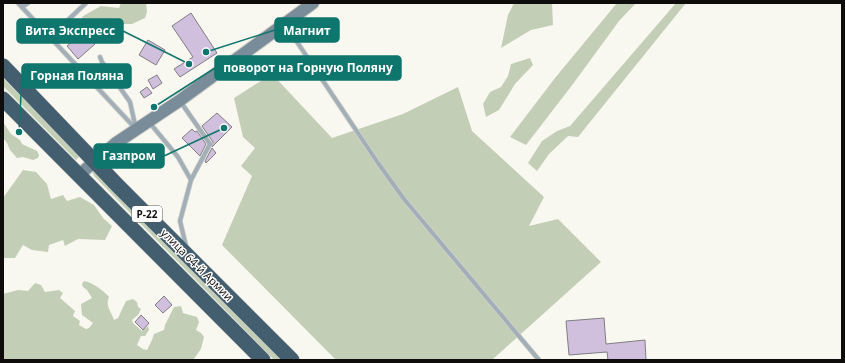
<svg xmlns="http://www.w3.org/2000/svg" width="845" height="363" font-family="'Open Sans',sans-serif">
<rect width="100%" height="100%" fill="#f9f8f0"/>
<path fill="#c3ceb6" d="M121 3H146L147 12 145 18 132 24H105L91 33 77 27 83 16 101 6 119 8Z
M514 3H552L553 25 531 30 501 48 508 15Z
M617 3H636L619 21 573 84 526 145 510 137 555 78Z
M676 3H686L578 137 568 136 549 154 537 171 528 163 542 141 557 131 570 126Z
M530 58 533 65 515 84 499 110 486 117 483 104 490 92 501 87 508 76 511 64Z
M272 74 332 138 403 114 458 87 472 131 544 197 529 226 558 219 601 262 492 360H336L222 245 252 176 241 166 255 148 243 137 234 98Z
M3 78 80 156 76 160 3 86Z
M3 122 11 134 20 140 22 144 37 151 39 155 38 158 33 160 23 157 17 158 10 150 7 143 3 138Z
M23 170 36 172 47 184 51 199 63 195 67 201 80 197 94 205 103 218 112 226 105 240 78 239 65 246 63 240 49 245 48 252 32 250 23 245 15 258H3V198Z
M93 170 282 360H274L94 176 92 172Z
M84 281C92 282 103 290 109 297 105 306 111 311 114 320L118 318 126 301 133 299 137 302 138 307 141 309 138 315 132 320 133 323 142 331 148 326 149 330 145 336H141L137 345 143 349 147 350 152 340 154 334 164 330 165 325 174 307 181 306 183 313 197 317 199 322 196 330 201 333 204 337 201 349 193 360H3V294L18 290 28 291 35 283 41 285 45 292 59 290 63 293 60 298 75 311 73 316 80 321 79 325 86 329 89 328 93 323 82 315 81 304 92 298 87 290 83 287 82 284Z"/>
<path fill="#d0c0dd" stroke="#807c83" d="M191 13 217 53 180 77 174 69 193 57 172 26Z
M84 32 95 44 78 59 67 46Z
M148 40 165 50 156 65 139 55Z
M157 75 162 83 153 89 148 80Z
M147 87 152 93 144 98 140 92Z
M217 113 232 127 212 147 213 142 202 126Z
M192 129 195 132 197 131 206 144 200 156 182 138Z
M212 148 216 153 206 163 205 161Z
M164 296 172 305 163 313 155 305Z
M141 315 149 323 143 330 135 322Z
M604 318 606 344 645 340 646 360H608L607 352 569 355 566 321Z"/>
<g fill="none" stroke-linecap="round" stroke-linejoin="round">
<g stroke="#d3d2cb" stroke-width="5.5">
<path id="lane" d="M18 3 136 129 130 102 102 62 100 57
M22 7 28 3
M285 24 378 163 404 199 539 360
M50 37 86 3
M180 101 210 144 191 180 180 221 186 246
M149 122 178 157 191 180"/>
</g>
<g stroke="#d3d2cb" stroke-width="14">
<path id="secondary" d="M79 175 116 143 179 101 313 3"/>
</g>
<g stroke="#d3d2cb" stroke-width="16">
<path id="highway" d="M3 66 118 186 292 360
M3 99 263 360"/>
</g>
<use href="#lane" stroke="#a2afb8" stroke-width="4"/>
<use href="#secondary" stroke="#798c99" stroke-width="12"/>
<use href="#highway" stroke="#425e6f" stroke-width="15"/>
</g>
<g text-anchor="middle" stroke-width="3" stroke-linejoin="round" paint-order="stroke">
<rect fill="#fff" stroke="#565654" stroke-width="1" x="132" y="206" width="30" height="16" rx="3"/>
<g font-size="10" font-weight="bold" fill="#0e0d0b">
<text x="147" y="218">Р-22</text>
</g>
<g font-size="11" fill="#0e0d0b" stroke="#fff">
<text transform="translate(197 265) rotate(45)" y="4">улица 64-й Армии</text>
</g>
</g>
<path fill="none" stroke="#0f766e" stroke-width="1.5" d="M206 52L275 30M189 64L123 31M154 107L215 68M19 132L22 76M224 128L164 156"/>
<g fill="#0f766e" stroke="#fff" stroke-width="1.5">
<circle cx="206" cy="52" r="4"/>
<circle cx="189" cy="64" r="4"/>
<circle cx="154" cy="107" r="4"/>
<circle cx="19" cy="132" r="4"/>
<circle cx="224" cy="128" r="4"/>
</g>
<g fill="#0f766e" stroke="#0f766e" stroke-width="1.5">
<rect x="275" y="18" width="64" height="24" rx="4"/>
<rect x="17" y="19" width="106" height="24" rx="4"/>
<rect x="215" y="56" width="186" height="24" rx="4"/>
<rect x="22" y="64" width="109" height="24" rx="4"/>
<rect x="94" y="144" width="70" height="24" rx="4"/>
</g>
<g font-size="12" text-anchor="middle" font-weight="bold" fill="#fff">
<text x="307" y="35">Магнит</text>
<text x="70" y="35">Вита Экспресс</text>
<text x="308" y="72">поворот на Горную Поляну</text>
<text x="77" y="80">Горная Поляна</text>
<text x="129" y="160">Газпром</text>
</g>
<rect width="845" height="363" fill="none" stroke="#0e0d0b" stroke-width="8"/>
</svg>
